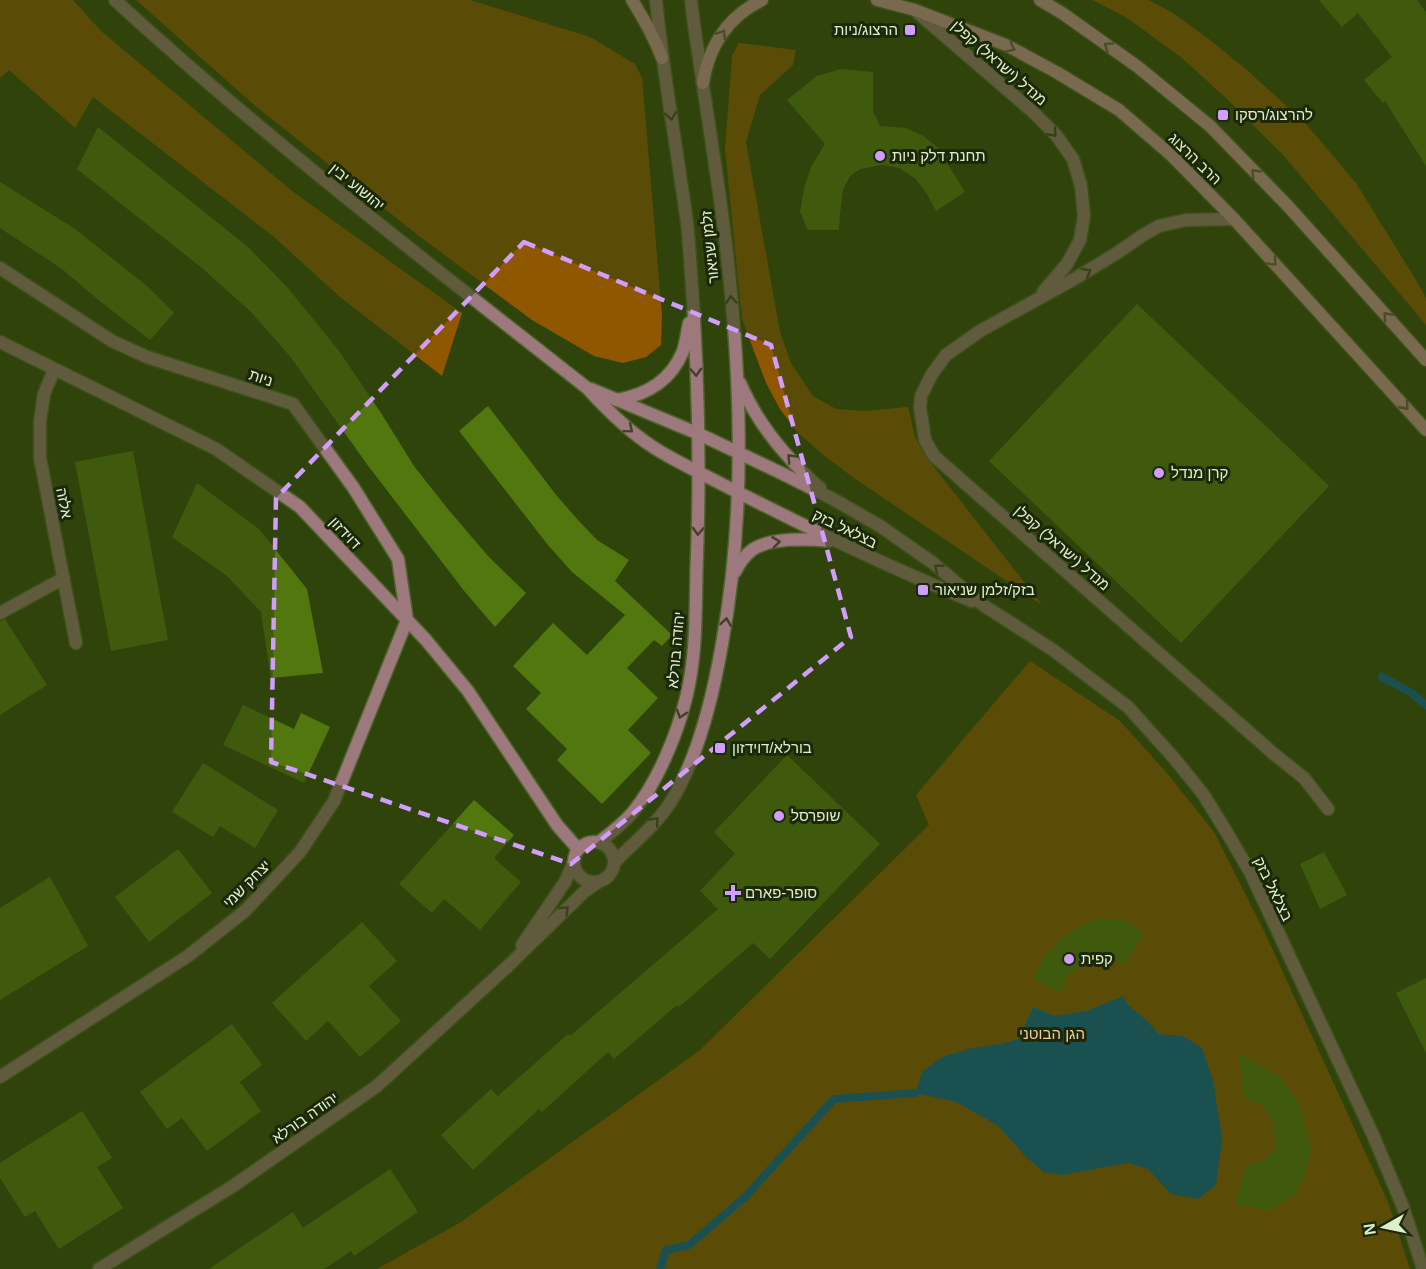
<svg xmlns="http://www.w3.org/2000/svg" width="1426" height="1269" font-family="Helvetica,'Noto Sans Hebrew',sans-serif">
<rect width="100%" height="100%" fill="#2f440b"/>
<path fill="#8f5700" d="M0 0H73L101 31 292 191 462 313 442 376 340 297 274 237 93 97 75 128 9 70 0 78Z
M136 0H470L590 37 635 64 642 78 662 315 661 345 646 357 623 363 594 356 532 320 419 236 253 104Z
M1093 0H1148L1173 13 1210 40 1247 70 1306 124 1356 183 1416 280 1426 298V325L1285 157 1227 99 1182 58 1127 18Z
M739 43 796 50 793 65 760 95 746 142 780 332 791 363 813 396 836 409 865 411 908 407 915 437 927 458 1042 605 854 478 826 457 797 432 780 409 766 383 742 319 725 149 732 56Z
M1030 661 1120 721 1167 773 1214 832 1264 931 1388 1202 1410 1269H377L461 1222 699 1051 929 825 916 795Z"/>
<path fill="#0062a5" d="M1123 996 1128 1005 1145 1019 1159 1034 1183 1036 1202 1048 1213 1080 1222 1139 1216 1185 1198 1199 1171 1194 1148 1169 1127 1163 1063 1175 1044 1172 1027 1158 997 1125 956 1102 915 1093 923 1071 942 1057 972 1048 1001 1044 1019 1039 1033 1007 1055 1016 1086 1011Z"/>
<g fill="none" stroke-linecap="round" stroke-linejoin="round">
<path stroke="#0062a5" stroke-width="8" d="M1382 677 1410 692 1426 705
M660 1269 666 1250 689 1245 745 1197 834 1099 915 1093"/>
</g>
<path fill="#53770f" d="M1319 0H1417L1426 12V166L1385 101 1383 103 1364 80 1392 57 1358 13 1342 27Z
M841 69 873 72V111L880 126 906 128 923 136 937 147 965 192 936 211 927 194 916 179 899 168 882 165 860 169 850 176 843 190 840 214 839 230H808L800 212 804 189 811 167 825 144 787 100 817 76Z
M98 127 248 247 288 288 339 351 381 413 414 466 447 508 488 556 526 593 495 627 465 592 369 467 289 355 251 312 202 268 77 169Z
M0 182 75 229 147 286 174 313 150 340 101 302 62 269 0 228Z
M1137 304 1329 486 1181 643 989 461Z
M488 406 557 496 578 520 597 540 629 560 615 581 672 635 662 646 654 640 627 668 658 698 628 730 651 753 602 804 557 760 567 749 526 709 541 693 513 666 553 623 587 655 625 615 572 572 548 545 459 431Z
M133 451 168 640 111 651 75 462Z
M197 483 259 529 307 589 323 673 271 678 261 612 227 576 172 537Z
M5 619 47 685 0 715V621Z
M243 705 294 729 301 713 330 727 304 783 223 745Z
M787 755 880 844 770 959 753 943 679 1007 677 1005 614 1059 608 1052 542 1112 539 1109 473 1170 441 1135 491 1089 498 1096 568 1034 570 1036 718 909 700 891 735 854 714 832Z
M203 763 278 810 255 848 220 826 213 837 172 812Z
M474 800 514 835 494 858 521 882 480 930 444 899 432 913 399 884Z
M178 849 212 893 149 942 115 897Z
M1324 852 1347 895 1320 909 1300 864Z
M50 877 88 946 0 1000V908Z
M1099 918 1124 920 1143 933 1124 966 1113 958H1097L1083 966 1068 976 1061 994 1033 979 1042 960 1061 939 1083 924Z
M362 922 397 961 369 986 401 1021 360 1057 328 1021 306 1041 272 1003Z
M1426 978V1053L1396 993Z
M232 1024 262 1065 240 1082 261 1111 207 1151 182 1118 167 1129 140 1092Z
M1238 1053 1281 1078 1298 1102 1311 1147 1306 1173 1295 1194 1270 1211 1235 1204 1246 1165 1263 1161 1276 1148 1273 1120 1261 1105 1245 1099Z
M82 1111 112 1158 97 1167 123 1208 59 1249 35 1211 25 1217 0 1178V1163Z
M390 1169 418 1212 354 1256 351 1251 324 1269H209L293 1212 303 1228Z"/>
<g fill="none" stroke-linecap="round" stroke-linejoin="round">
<g stroke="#4e632e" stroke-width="15">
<path id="minor" d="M115 0C265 138 427 262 587 388 607 410 628 431 653 447 668 457 683 464 698 472
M918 13 1032 111 1056 135 1073 159 1081 186 1084 216 1080 240 1067 264 1043 292
M1234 219 1186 220 1159 226 1143 235 1117 253 1076 278 980 331 946 355 932 374 921 396 920 407 925 440 934 456 1274 754 1304 778 1328 809
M0 268 112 341 147 357 293 404 353 487 398 559 407 620 334 801 300 852 245 911 188 956 0 1077
M0 342 216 449 300 507 426 640 468 691 557 825 578 849
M54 370 44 394 40 421V458L76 643
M591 389 699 434
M0 613 64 578"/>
</g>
<g stroke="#4e632e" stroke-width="15">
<path id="tertiary" d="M740 383C757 423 787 459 820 488
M616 400C647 395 671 381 683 351 686 342 687 332 689 323
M699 434 781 473 833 499 880 526 933 563 983 605 1053 650 1128 707 1174 758 1203 794 1226 831 1250 872 1373 1135 1403 1207 1423 1269
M698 472C788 518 878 563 972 601
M735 572C739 564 744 556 752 550 770 537 808 539 830 541
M574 862a20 20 0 1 1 40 0a20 20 0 1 1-40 0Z
M599 842C611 833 623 824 633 812 657 783 677 735 686 698 698 651 695 602 697 554 701 447 697 340 688 233 686 209 681 185 678 161 670 108 661 54 656 0
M614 863C633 843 655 826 670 803 698 759 713 696 722 644 747 507 741 366 724 229 718 181 710 133 703 85 699 57 694 29 691 0
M522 945 565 882 573 864
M99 1269 233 1186 377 1086 508 966 584 892 598 882"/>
</g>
<g stroke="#4e632e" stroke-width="15">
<path id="secondary" d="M632 0C644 19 654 37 662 58
M877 0 915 10 1006 45 1056 72 1119 110 1171 155 1234 219 1426 430
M1040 0 1062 13 1138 67 1210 126 1287 205 1426 360
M703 83C709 46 727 17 762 0"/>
</g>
<use href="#minor" stroke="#9d787d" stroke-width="12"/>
<use href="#tertiary" stroke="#9d787d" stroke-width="12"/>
<use href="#secondary" stroke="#d398a1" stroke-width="12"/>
</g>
<defs><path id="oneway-chevron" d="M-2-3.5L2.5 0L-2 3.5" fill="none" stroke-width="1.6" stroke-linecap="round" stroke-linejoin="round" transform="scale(1.5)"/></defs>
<g stroke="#6e5a4e">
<use href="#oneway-chevron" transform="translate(722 34) rotate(-57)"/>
<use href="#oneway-chevron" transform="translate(1108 46) rotate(-145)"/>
<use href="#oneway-chevron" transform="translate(1011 48) rotate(27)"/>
<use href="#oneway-chevron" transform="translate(1255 173) rotate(-134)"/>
<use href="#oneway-chevron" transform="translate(1273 262) rotate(47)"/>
<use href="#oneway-chevron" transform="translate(1387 316) rotate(-132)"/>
<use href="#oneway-chevron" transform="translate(1405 406) rotate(48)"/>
</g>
<g stroke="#43402c">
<use href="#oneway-chevron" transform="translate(671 116) rotate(82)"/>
<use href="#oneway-chevron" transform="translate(1053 133) rotate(48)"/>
<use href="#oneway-chevron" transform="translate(1087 272) rotate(-31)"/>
<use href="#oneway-chevron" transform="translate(731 300) rotate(-95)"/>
<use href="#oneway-chevron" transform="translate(696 372) rotate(87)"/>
<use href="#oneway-chevron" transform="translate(629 429) rotate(40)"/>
<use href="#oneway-chevron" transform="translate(791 458) rotate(-133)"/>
<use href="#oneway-chevron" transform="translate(698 531) rotate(92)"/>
<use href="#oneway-chevron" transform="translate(776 542) rotate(-7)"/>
<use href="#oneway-chevron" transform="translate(938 568) rotate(-141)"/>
<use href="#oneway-chevron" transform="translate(726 622) rotate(-81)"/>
<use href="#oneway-chevron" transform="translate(681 714) rotate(108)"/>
<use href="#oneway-chevron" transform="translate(655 821) rotate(-50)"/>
<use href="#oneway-chevron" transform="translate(565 910) rotate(-44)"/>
</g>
<path d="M0 0H1426V1269H0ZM524 242 771 345 851 637 571 864 271 762 276 498Z" fill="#2f440b" fill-opacity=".55" fill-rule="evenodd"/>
<path fill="none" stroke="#d19dfe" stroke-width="4.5" stroke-dasharray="12 8" stroke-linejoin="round" d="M524 242 771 345 851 637 571 864 271 762 276 498Z"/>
<g fill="#d19dfe" stroke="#1c280a" stroke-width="2">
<rect x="904" y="24" width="12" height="12" rx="3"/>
<rect x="1217" y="109" width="12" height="12" rx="3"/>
<circle cx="880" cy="156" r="6"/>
<circle cx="1159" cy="473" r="6"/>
<rect x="917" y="584" width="12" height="12" rx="3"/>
<rect x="714" y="742" width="12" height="12" rx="3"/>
<circle cx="779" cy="816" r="6"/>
<path d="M730 884h6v6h6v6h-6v6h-6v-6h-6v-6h6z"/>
<circle cx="1069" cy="959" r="6"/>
</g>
<g text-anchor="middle" stroke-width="6" stroke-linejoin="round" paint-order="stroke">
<g font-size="15" fill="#def0cb" stroke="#1c280a" text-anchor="start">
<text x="898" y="35" text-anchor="end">הרצוג/ניות</text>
<text x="1235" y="120">להרצוג/רסקו</text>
<text x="892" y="161">תחנת דלק ניות</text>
<text x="1171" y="478">קרן מנדל</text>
<text x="935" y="595">בזק/זלמן שניאור</text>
<text x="732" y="753">בורלא/דוידזון</text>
<text x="791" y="821">שופרסל</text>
<text x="745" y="898">סופר-פארם</text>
<text x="1081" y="964">קפית</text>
</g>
<g font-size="15" fill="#def0cb" stroke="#1c280a">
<text transform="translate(999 63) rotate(41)" y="5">מנדל (ישראל) קפלן</text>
<text transform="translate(1195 159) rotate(44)" y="5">הרב הרצוג</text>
<text transform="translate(357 187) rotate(39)" y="5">יהושוע יבין</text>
<text transform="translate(710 247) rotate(-96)" y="5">זלמן שניאור</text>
<text transform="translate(261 378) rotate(18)" y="5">ניות</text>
<text transform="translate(64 503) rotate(79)" y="5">אלזה</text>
<text transform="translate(845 529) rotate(26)" y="5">בצלאל בזק</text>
<text transform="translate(345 533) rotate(47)" y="5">דוידזון</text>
<text transform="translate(1062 548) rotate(41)" y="5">מנדל (ישראל) קפלן</text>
<text transform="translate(676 650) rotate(-85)" y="5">יהודה בורלא</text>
<text transform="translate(247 884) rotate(-45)" y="5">יצחק שמי</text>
<text transform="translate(1273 889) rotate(64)" y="5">בצלאל בזק</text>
<text transform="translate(305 1118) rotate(-35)" y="5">יהודה בורלא</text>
</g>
<g font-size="15" fill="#f5ca9c" stroke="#1c280a">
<text x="1052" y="1039">הגן הבוטני</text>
</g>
</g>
<g transform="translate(1384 1227) rotate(261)" stroke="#1c280a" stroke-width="4.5" paint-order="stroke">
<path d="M0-4.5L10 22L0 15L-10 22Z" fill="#def0cb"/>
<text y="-9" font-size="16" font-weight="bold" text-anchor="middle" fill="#def0cb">N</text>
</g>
</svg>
